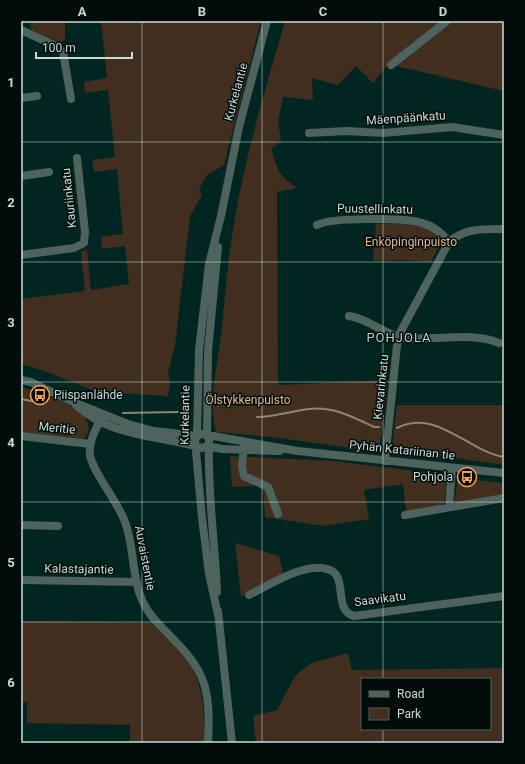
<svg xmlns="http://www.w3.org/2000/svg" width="525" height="764" font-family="Roboto,sans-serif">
<rect width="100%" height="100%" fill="#012622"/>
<path fill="#412e1e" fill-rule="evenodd" d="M30 21H65V39L61 43 31 30Z
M101 21H261L224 165 207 175 199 189 202 195 190 216 175 345 168 373 170 384 168 396 97 392 42 370 21 364V299L85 291 81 251 87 250 91 290 129 284 125 246 102 249 101 237 123 234 117 169 94 172 92 160 115 157 108 90 85 93 84 82 107 78Z
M285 21H504V91L388 64 373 83 356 66 338 85 312 78 313 100 283 97 278 121 281 141 271 149 278 170 286 180 297 188 277 192 278 385 388 380 379 452 272 437 216 432C208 401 217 367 221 336 225 301 227 265 233 230 244 159 265 90 285 21Z
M376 224C395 224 434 220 441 242L431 262 402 260 373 261Z
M21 387C39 392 109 412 83 440L21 433Z
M397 405H504V465L435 455 417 456 391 454Z
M230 456 334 461 447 475 444 505 406 511 403 484 364 490 369 519 323 526 265 517 263 485 232 487Z
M458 478 504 483V495L454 503Z
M235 543 279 556 284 576 241 597Z
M21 621 151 623C163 636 178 647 188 661 204 685 205 716 205 743H130V725L27 723V702H21Z
M348 653 352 670 504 668V743H256L253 716 277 710 295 676 311 663ZM362 679H490V729H362Z"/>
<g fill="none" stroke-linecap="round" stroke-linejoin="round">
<path stroke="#938470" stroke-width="2" d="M21 399 42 403
M123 413 180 412
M257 417C275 417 291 411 309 409 333 406 353 417 374 427H379
M397 428C437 408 467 451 504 457"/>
<path stroke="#4e625e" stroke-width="8" d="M21 30 56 46 63 52 71 99
M391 65 447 21
M21 98 37 96
M309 133 347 131 383 133 452 127 504 135
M21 176 49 172
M317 225C331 217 406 218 422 223 434 226 442 233 449 242
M21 255 74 248 84 243 85 232 77 158
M349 316C369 319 382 333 400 337 431 343 470 330 499 343
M21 380 31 382 73 402 128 424 154 431 197 436 202 434 298 451 504 473
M76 405C112 438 159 435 202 448L207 446 222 449 279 451
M103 415C97 427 88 441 90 455 92 471 118 502 125 522 135 548 131 579 144 604 151 619 164 629 175 641 209 674 210 697 208 743
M21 436 90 444
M244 446 242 467 244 476 268 487 278 514
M385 461 397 345 401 331 449 242C465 228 484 229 504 229
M449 507 452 468
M405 515 504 498
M21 525 58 526
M21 580 137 582
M217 592C215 541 207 490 209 439L207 436 208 351 218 247
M249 595C269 585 308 560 330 570 348 577 333 611 354 616L504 596
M218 611 232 743
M218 615 209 574 202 518 195 440 197 436 199 350 209 264 221 216 239 127 267 21"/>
</g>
<path fill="none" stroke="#c8dbd8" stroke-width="1" stroke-opacity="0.55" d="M142 21V743M262 21V743M383 21V679M21 142H504M21 262H504M21 382H504M21 502H504M21 622H504M383 729V743"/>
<defs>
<g id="bus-ring" transform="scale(1)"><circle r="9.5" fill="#020d0a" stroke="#f8a04b" stroke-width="1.5"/><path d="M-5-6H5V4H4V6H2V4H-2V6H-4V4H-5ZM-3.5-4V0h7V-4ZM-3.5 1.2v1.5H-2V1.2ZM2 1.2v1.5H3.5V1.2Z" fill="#f8a04b"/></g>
</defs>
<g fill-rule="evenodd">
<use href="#bus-ring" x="40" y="395"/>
<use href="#bus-ring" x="467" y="477"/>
</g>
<g text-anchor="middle" stroke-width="3" stroke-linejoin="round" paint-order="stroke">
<g font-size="12" fill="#c8dbd8" stroke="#020d0a">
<text transform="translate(236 92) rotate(-75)" y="4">Kurkelantie</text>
<text transform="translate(406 118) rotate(-4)" y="4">Mäenpäänkatu</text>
<text transform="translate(69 198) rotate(-96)" y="4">Kauriinkatu</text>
<text transform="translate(375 209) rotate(1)" y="4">Puustellinkatu</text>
<text transform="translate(381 387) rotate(-84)" y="4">Kievarinkatu</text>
<text transform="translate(185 415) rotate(-89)" y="4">Kurkelantie</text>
<text transform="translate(57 428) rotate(6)" y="4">Meritie</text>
<text transform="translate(402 450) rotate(6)" y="4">Pyhän Katariinan tie</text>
<text transform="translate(145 558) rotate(79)" y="4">Auvaistentie</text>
<text transform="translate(79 569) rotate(1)" y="4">Kalastajantie</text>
<text transform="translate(380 599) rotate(-7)" y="4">Saavikatu</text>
</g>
<g font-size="12" fill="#e9b588" stroke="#020d0a">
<text x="411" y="246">Enköpinginpuisto</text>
<text x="248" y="404">Ölstykkenpuisto</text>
</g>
<g font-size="12" fill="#c8dbd8" stroke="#020d0a" text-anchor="start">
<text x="54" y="399">Piispanlähde</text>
<text x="453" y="481" text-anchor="end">Pohjola</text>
</g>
<g font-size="13" letter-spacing="1" fill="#aed5cd" stroke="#020d0a">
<text x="399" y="342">POHJOLA</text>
</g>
</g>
<rect width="525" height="764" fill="none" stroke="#020d0a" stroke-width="44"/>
<rect x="361" y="678" width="130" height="52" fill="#020d0a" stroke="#515f5c"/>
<rect x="369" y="691" width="20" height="6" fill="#4e625e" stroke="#515f5c"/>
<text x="397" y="698" font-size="12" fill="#c8dbd8">Road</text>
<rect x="369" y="708" width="20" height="12" fill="#412e1e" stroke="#515f5c"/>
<text x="397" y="718" font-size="12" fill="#c8dbd8">Park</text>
<path d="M36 52v6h96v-6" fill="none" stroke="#c8dbd8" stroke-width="2"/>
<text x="42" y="52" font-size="12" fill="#c8dbd8" stroke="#020d0a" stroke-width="3" paint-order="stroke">100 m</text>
<rect x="22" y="22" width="481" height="720" fill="none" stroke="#c8dbd8" stroke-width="1.5"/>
<g font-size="13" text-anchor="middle" font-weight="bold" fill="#c8dbd8">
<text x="82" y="16">A</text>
<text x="202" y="16">B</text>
<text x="323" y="16">C</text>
<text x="443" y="16">D</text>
<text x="11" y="87">1</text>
<text x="11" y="207">2</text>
<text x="11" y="327">3</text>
<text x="11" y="447">4</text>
<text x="11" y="567">5</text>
<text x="11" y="687">6</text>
</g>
</svg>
